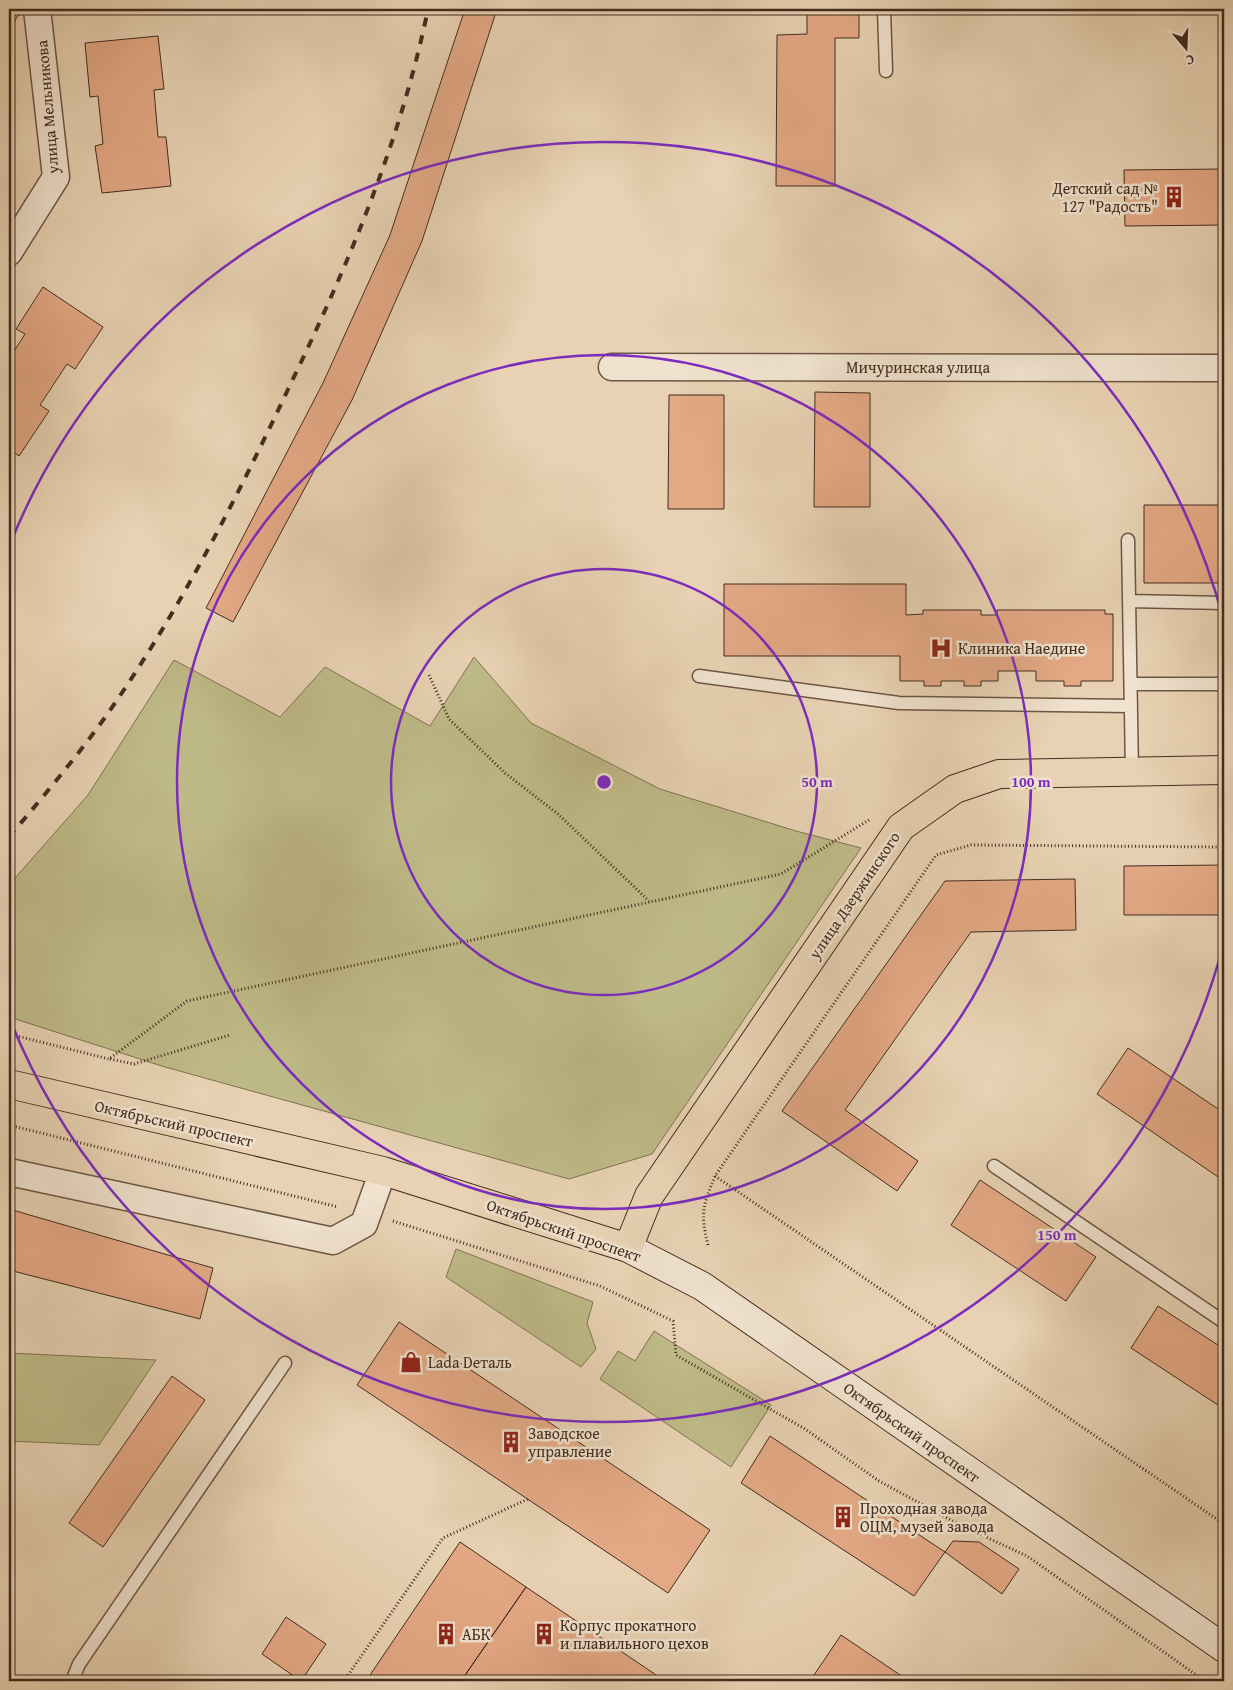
<svg xmlns="http://www.w3.org/2000/svg" width="1233" height="1690" font-family="'Gentium Book Plus',serif">
<rect width="100%" height="100%" fill="#e8d2b3"/>
<filter id="stains"><feTurbulence type="fractalNoise" baseFrequency=".004" numOctaves="4"/><feColorMatrix values="0 0 0 0 .2 0 0 0 0 .09 0 0 0 0 .02 0 0 0 .5 -.17"/></filter>
<radialGradient id="worn" r=".72"><stop offset=".6" stop-color="#630" stop-opacity="0"/><stop offset="1" stop-color="#630" stop-opacity=".3"/></radialGradient>
<path fill="#beba87" stroke="#807354" d="M474 657 531 723 660 789 796 831 861 848 652 1154 569 1179 165 1067 9 1017V885L88 795 174 660 280 717 325 667 430 726Z
M456 1249 593 1302 587 1323 596 1349 581 1367 446 1277Z
M654 1331 771 1405 731 1467 600 1379 618 1351 635 1361Z
M9 1353 156 1360 99 1445 9 1441Z"/>
<path fill="#e3a985" stroke="#432c20" d="M465 9H497L422 241 352 400 233 622 206 608 323 383 390 235Z
M807 9H859V38H835V186H776L777 35 807 34Z
M158 36 164 89 154 90 158 137H166L171 186 102 193 95 146 103 144 98 96 90 97 85 43Z
M1224 169V225L1125 226 1124 170Z
M43 287 103 327 75 369 67 364 40 405 49 411 19 456 9 449V359L25 334 16 329Z
M815 392 870 393V507H814Z
M669 395H724V509H668Z
M1144 505H1224V583H1144Z
M724 584H906V615L923 614V610H981V615H997V610H1105V614H1113V681H1081V686H1064V681H1036V671H998V681H981V686H964V681H941V686H924V681H900V656H724Z
M1224 865V915H1124V866Z
M1075 879 1076 930 971 932 845 1110 918 1161 897 1191 782 1111 945 881Z
M1128 1048 1224 1113V1181L1097 1094Z
M980 1180 1096 1257 1066 1301 951 1225Z
M9 1209 213 1268 200 1319 9 1270Z
M1158 1306 1224 1349V1409L1131 1348Z
M399 1322 710 1530 668 1593 357 1385Z
M172 1376 205 1400 103 1547 69 1523Z
M770 1436 945 1552 914 1596 741 1483Z
M953 1541 979 1542 1019 1569 1002 1594 945 1552Z
M460 1542 526 1587 461 1681H366Z
M526 1587 665 1681H461Z
M286 1617 326 1644 301 1681 262 1654Z
M841 1635 909 1681H810Z"/>
<g fill="none" stroke-linecap="round" stroke-linejoin="round">
<g stroke="#6c5645" stroke-width="15">
<path id="service" d="M884 9 886 71
M9 17 14 9
M1128 540 1132 772
M1129 601 1224 603
M699 676 899 703 1131 706
M1131 684H1224
M994 1166 1224 1322
M72 1681 79 1664 285 1363"/>
</g>
<g stroke="#6c5645" stroke-width="29">
<path id="minor" d="M9 252 56 177 37 9
M612 367 1224 368
M9 1172 333 1241 364 1224 383 1171"/>
</g>
<g stroke="#432c20" stroke-width="30">
<path id="secondary" d="M628 1248 702 1286 1224 1648"/>
</g>
<g stroke="#432c20" stroke-width="30">
<path id="primary" d="M9 1084 383 1171 628 1248 649 1196 901 827 955 789 999 774 1224 770"/>
</g>
<path stroke="#432c20" stroke-width="3" stroke-dasharray="1 2.5" stroke-linecap="butt" d="M429 675 449 719 505 773 558 814 649 901
M9 1034 109 1059 187 1001 781 874 869 820
M110 1059 134 1064 230 1035
M9 1125 338 1207
M715 1176 1224 1524
M393 1221 600 1286 673 1321 676 1355 805 1429 879 1481 962 1526 1027 1556 1205 1681
M708 1245C700 1212 703 1206 715 1176L936 855 971 845 1224 847
M344 1681 443 1538 528 1499"/>
<use href="#service" stroke="#f0e2ce" stroke-width="12"/>
<use href="#minor" stroke="#f0e2ce" stroke-width="26"/>
<use href="#secondary" stroke="#f0e2ce" stroke-width="28"/>
<use href="#primary" stroke="#e8d2b3" stroke-width="28"/>
<path stroke="#432c20" stroke-width="4" stroke-dasharray="9 9" stroke-linecap="butt" d="M9 837C42 798 76 758 106 716 179 612 237 498 291 383 349 263 401 140 428 9"/>
</g>
<g fill="none" stroke="#7b2cbf" stroke-width="2.5">
<circle cx="604" cy="782" r="213"/>
<circle cx="604" cy="782" r="427"/>
<path d="M1224 942A640 640 0 0 1 11 1022M11 542A640 640 0 0 1 1224 622"/>
</g>
<defs>
<g id="building-bare" transform="scale(1.725)"><path d="M-4-6H4V6H1V3H-1V6H-4ZM-2.5-4.3h1.7v1.8h-1.7ZM.8-4.3h1.7v1.8H.8ZM-2.5-1h1.7V.8h-1.7ZM.8-1h1.7V.8H.8Z" fill="#8f2418" stroke="#f0e2ce" stroke-width="2.5" paint-order="stroke"/></g>
<g id="hospital-bare" transform="scale(1.725)"><path d="M-5-5h3v3.5h4V-5h3V5h-3V1.5h-4V5h-3Z" fill="#8f2418" stroke="#f0e2ce" stroke-width="2.5" paint-order="stroke"/></g>
<g id="shop-bare" transform="scale(1.725)"><path d="M-5-2.5h2.3a2.7 3.5 0 0 1 5.4 0H5L5.5 6h-11ZM-1.5-2.5h3a1.5 2.3 0 0 0-3 0Z" fill="#8f2418" stroke="#f0e2ce" stroke-width="2.5" paint-order="stroke"/></g>
</defs>
<g fill-rule="evenodd">
<use href="#building-bare" x="1174" y="197"/>
<use href="#hospital-bare" x="941" y="648"/>
<use href="#shop-bare" x="411" y="1362"/>
<use href="#building-bare" x="511" y="1442"/>
<use href="#building-bare" x="843" y="1517"/>
<use href="#building-bare" x="446" y="1634"/>
<use href="#building-bare" x="544" y="1634"/>
</g>
<g text-anchor="middle" stroke-width="5" stroke-linejoin="round" paint-order="stroke">
<g font-size="16" fill="#432c20" stroke="#f0e2ce">
<text transform="translate(47 107) rotate(-95)" y="6">улица Мельникова</text>
<text x="918" y="373">Мичуринская улица</text>
<text transform="translate(854 895) rotate(-56)" y="6">улица Дзержинского</text>
<text transform="translate(174 1123) rotate(13)" y="6">Октябрьский проспект</text>
<text transform="translate(564 1230) rotate(19)" y="6">Октябрьский проспект</text>
<text transform="translate(912 1432) rotate(35)" y="6">Октябрьский проспект</text>
</g>
<g font-size="16" fill="#432c20" stroke="#f0e2ce" text-anchor="start">
<text x="1158" y="194" text-anchor="end">Детский сад №<tspan x="1158" dy="18">127 "Радость"</tspan></text>
<text x="958" y="654">Клиника Наедине</text>
<text x="428" y="1368">Lada Dеталь</text>
<text x="528" y="1439">Заводское<tspan x="528" dy="18">управление</tspan></text>
<text x="860" y="1514">Проходная завода<tspan x="860" dy="18">ОЦМ, музей завода</tspan></text>
<text x="560" y="1631">Корпус прокатного<tspan x="560" dy="18">и плавильного цехов</tspan></text>
<text x="462" y="1640">АБК</text>
</g>
</g>
<circle cx="604" cy="782" r="8" fill="#7b2cbf" stroke="#f0e2ce" stroke-width="2.5"/>
<g font-size="15" text-anchor="middle" font-weight="bold" fill="#7b2cbf" stroke="#f0e2ce" stroke-width="5" stroke-linejoin="round" paint-order="stroke">
<text x="817" y="787">50 m</text>
<text x="1031" y="787">100 m</text>
<text x="1057" y="1240">150 m</text>
</g>
<rect width="1233" height="1690" fill="none" stroke="#e8d2b3" stroke-width="30"/>
<rect x="10" y="10" width="1213" height="1670" fill="none" stroke="#432c20" stroke-width="2.5"/>
<rect x="15" y="15" width="1203" height="1660" fill="none" stroke="#432c20"/>
<g transform="translate(1186 48) rotate(161)" stroke="#f0e2ce" stroke-width="4" paint-order="stroke">
<path d="M0-4L9 19L0 12L-9 19Z" fill="#432c20"/>
<text y="-8" font-size="14" font-weight="bold" text-anchor="middle" fill="#432c20">С</text>
</g>
<rect width="100%" height="100%" filter="url(#stains)"/>
<rect width="100%" height="100%" fill="url(#worn)"/>
</svg>
